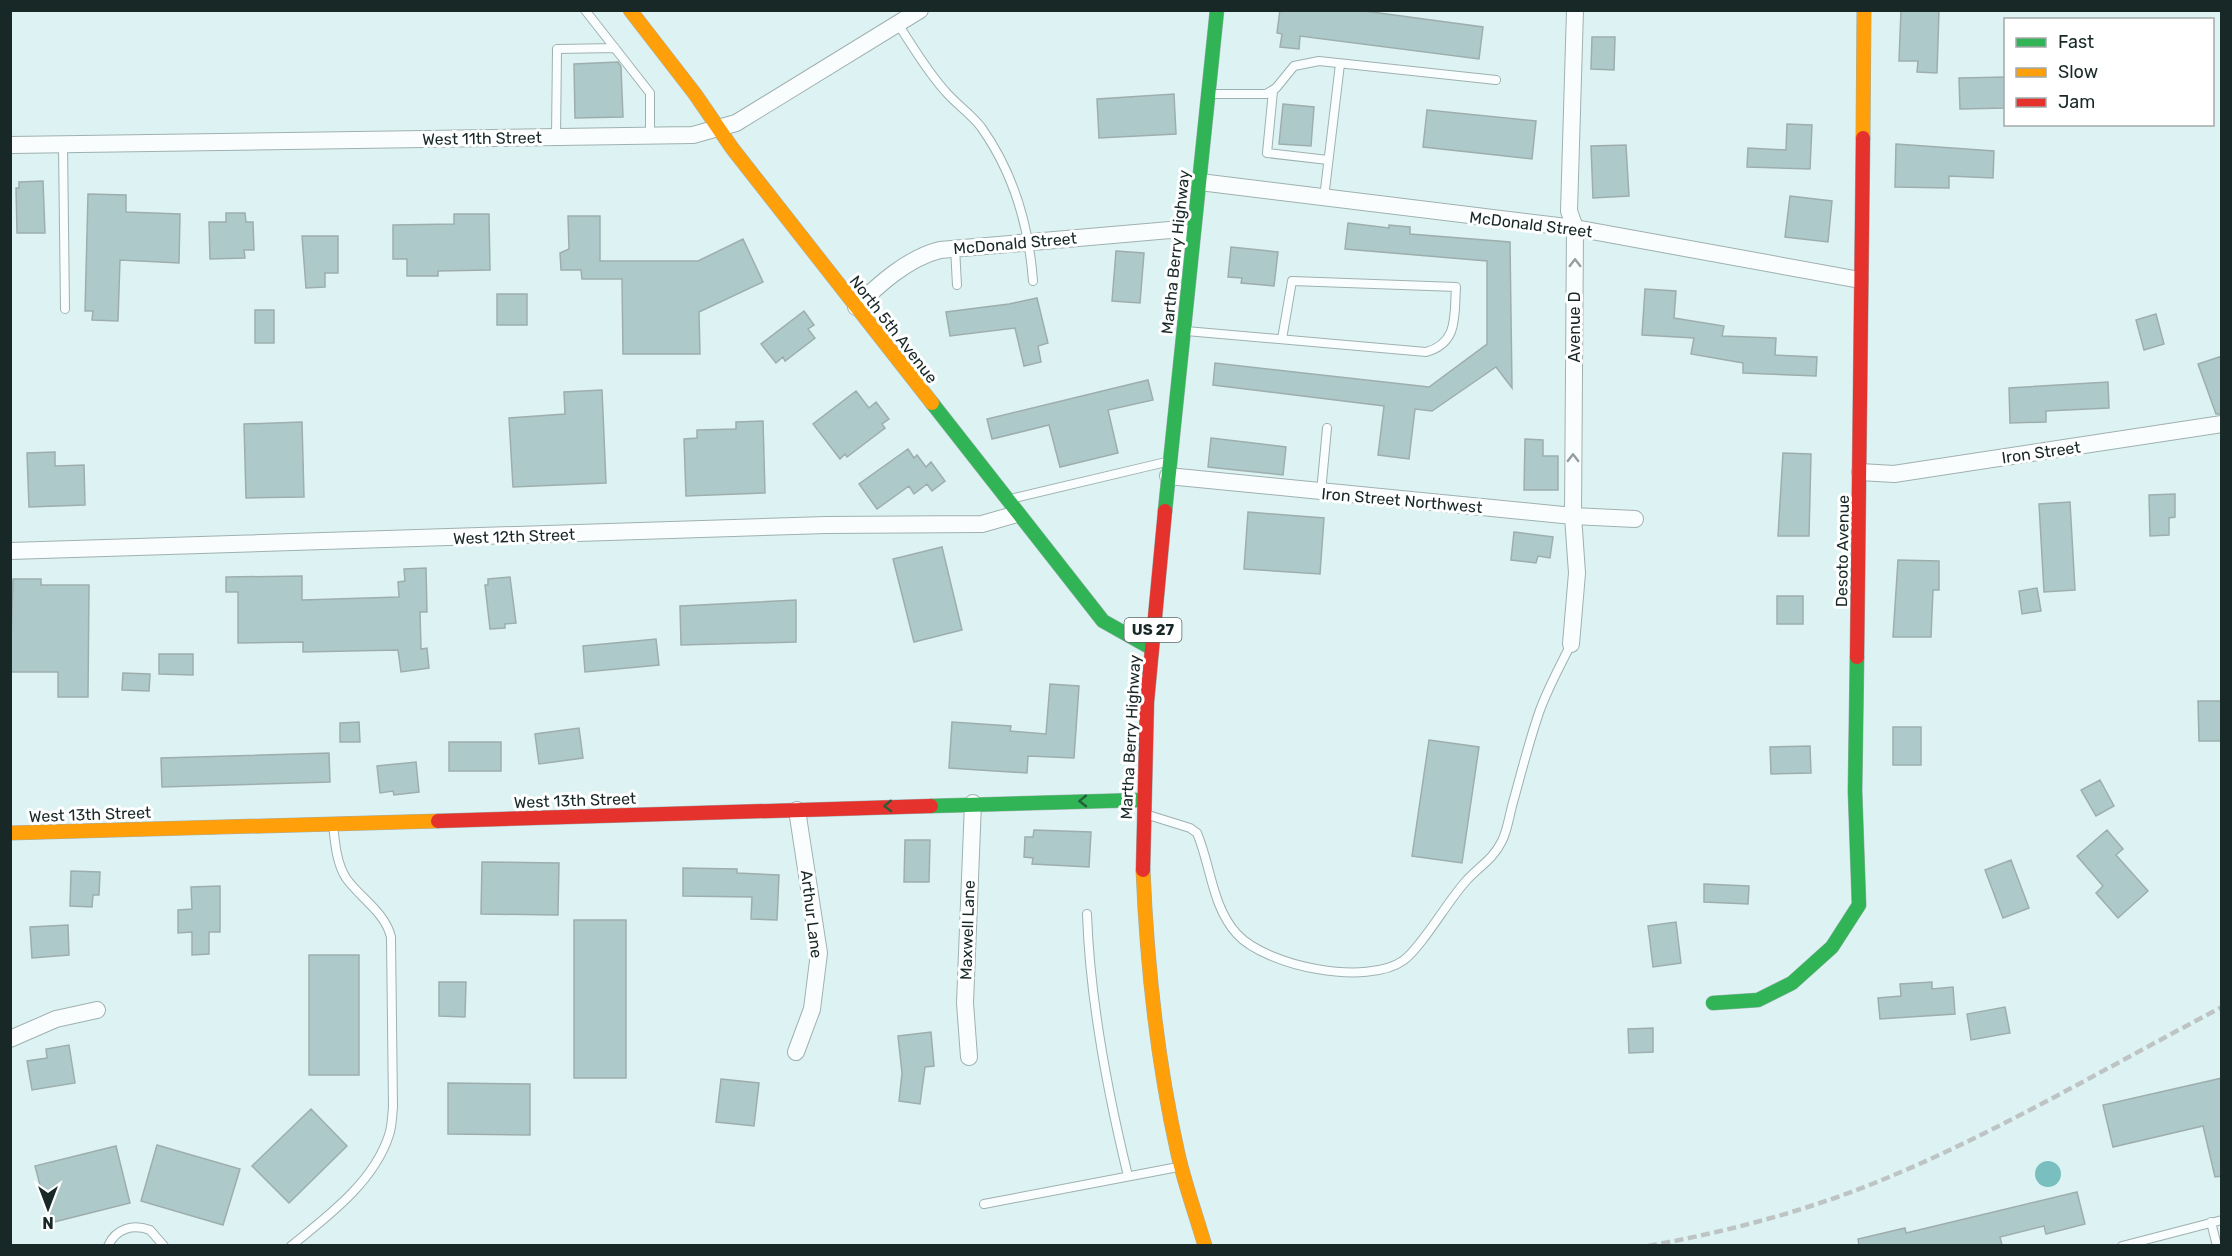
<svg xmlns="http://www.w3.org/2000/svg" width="2232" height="1256" font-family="Rubik,sans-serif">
<rect width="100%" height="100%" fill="#ddf3f3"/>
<path fill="#79bfbf" d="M2035 1174a13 13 0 1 1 26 0a13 13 0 1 1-26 0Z"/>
<path fill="#aec9c9" stroke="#9eaeae" stroke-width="1.5" d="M1280 10H1357L1483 27 1479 59 1300 36 1299 49 1280 47 1282 34 1277 33Z
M1901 10H1939L1937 73 1917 72 1918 61H1899Z
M1592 37H1615L1614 70 1591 69Z
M618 62 621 67 623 117 575 118 574 64Z
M2006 77V108L1960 109 1959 78Z
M1174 94 1176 134 1099 138 1097 99Z
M1283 104 1314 107 1311 146 1279 144Z
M1427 110 1536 121 1532 159 1423 147Z
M1787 124 1812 125 1810 169 1747 167 1748 148 1786 150Z
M1896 144 1994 151 1993 178 1949 176V188L1895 187Z
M1626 145 1629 196 1593 198 1591 146Z
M43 181 45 233H17L16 188H19V182Z
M88 194 126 195V212L180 214 179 263 120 260 118 321 92 320 93 311H85Z
M1790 196 1832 201 1828 242 1785 237Z
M226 213H245L246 222H253L254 250H244L245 258 210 259 209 222H226Z
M454 214H489L490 270 438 271V276H407V259H393V225L454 224Z
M568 216H600V261H698L743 239 763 282 699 312 700 354H623L622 279H582L581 270H561L560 253 569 249Z
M1348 223 1389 228V225L1410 227V234L1510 242 1512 388 1496 367 1432 411 1415 409 1409 459 1378 455 1384 406 1213 385 1215 363 1429 387 1487 344V261L1345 249Z
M302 236H338V273H325V287L306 288Z
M1231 247 1278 252 1274 286 1241 283 1242 278 1228 277Z
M1116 251 1144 253 1140 303 1112 301Z
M1645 289 1676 291 1674 318 1724 326 1722 336 1776 338 1775 355 1817 357 1816 376 1743 373V363L1691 354 1694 338 1642 335Z
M497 294H527V325H497Z
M1037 298 1048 343 1038 346 1041 362 1024 366 1015 328 950 336 946 312 1009 304Z
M255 310H274V343H255Z
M804 311 814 325 808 329 815 338 785 361 783 357 776 363 761 344Z
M2156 314 2164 344 2144 350 2136 320Z
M2222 356V414H2216L2198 364Z
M1148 380 1153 400 1108 410 1118 453 1060 467 1049 425 992 439 987 419Z
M2108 382 2109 408 2046 411V422L2010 423 2009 388Z
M602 390 606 483 513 487 509 418 565 414 564 392Z
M856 391 869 408 876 402 889 419 882 424 885 428 847 457 845 454 840 459 813 424Z
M763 421 765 493 686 496 684 439 697 438V430L736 429V422Z
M302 422 304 497 246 498 244 424Z
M1211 438 1286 447 1283 475 1208 467Z
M1525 439 1543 440V456H1558V490H1524Z
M908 449 914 458 917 455 926 467 931 462 945 481 932 491 927 484 914 494 909 486 877 509 859 484Z
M55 452V466L84 465 85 505 29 507 27 453Z
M1783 453 1811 454 1809 536H1778Z
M2175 494V517L2169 518V535L2150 536 2149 495Z
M2070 502 2075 590 2044 592 2039 504Z
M1248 512 1324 518 1320 574 1244 569Z
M1514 532 1553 537 1550 558 1538 556 1536 563 1511 560Z
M942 547 962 630 914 642 893 559Z
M1898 560 1939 561V590H1933L1931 637H1893Z
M426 568 427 612H420L421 649 427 648 429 668 401 672 398 650 303 652V642L238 643V592H226V577L302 576V600L399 597 398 582 405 581 404 569Z
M510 577 516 623 505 624V628L490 629 485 585H488V579Z
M13 579H41V585H89L88 697H58V672H10Z
M2037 588 2041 611 2022 614 2019 591Z
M1777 596H1803V624H1777Z
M796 600V642L681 645 680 606Z
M656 639 659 665 585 672 583 646Z
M159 654H193V675L159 674Z
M123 673 150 674 149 691 122 690Z
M1050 684 1079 686 1074 758 1028 756 1027 773 949 768 952 722 1011 726 1010 731 1046 734Z
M2198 701H2222V741H2199Z
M359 722 360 742H340V723Z
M1893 727H1921V765H1893Z
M579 728 583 758 539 764 535 734Z
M1429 740 1479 747 1462 863 1412 856Z
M449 742H501V771H449Z
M1810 746 1811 773 1771 774 1770 747Z
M329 753 330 782 162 787 161 758Z
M416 762 419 792 394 795 393 791 380 793 377 766Z
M2100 780 2114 806 2096 816 2081 790Z
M1034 830 1091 832 1089 867 1032 864 1033 858 1024 857 1025 837H1033Z
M2107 830 2123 849 2116 855 2148 891 2118 918 2096 893 2103 886 2077 856Z
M905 840H930L929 882H904Z
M2011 860 2029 908 2003 918 1985 870Z
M482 862 559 863 558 915 481 914Z
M683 868 737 869V873L779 875 777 920 751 919 752 897 683 896Z
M71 871 100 872 99 895H93L92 907 70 906Z
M1704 884 1749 886 1748 904 1704 902Z
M220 886V932H209V954L192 955V932L178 933V910L192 909 191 887Z
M574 920H626V1078H574Z
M1676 922 1681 963 1653 967 1648 926Z
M68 925 69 955 32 958 30 927Z
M309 955H359V1075H309Z
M439 982H466L465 1017 439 1016Z
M1932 982V989L1953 987 1955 1014 1880 1019 1878 998 1901 996 1900 984Z
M2005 1007 2010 1033 1971 1040 1967 1014Z
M1653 1028V1052L1629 1053 1628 1029Z
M931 1032 934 1066 925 1067 920 1104 899 1101 902 1073 898 1036Z
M69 1045 75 1083 32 1090 27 1061 47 1058 46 1049Z
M2222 1078V1176L2215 1177 2203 1126 2113 1147 2103 1105Z
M721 1079 759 1083 754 1126 716 1122Z
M448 1083 530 1084V1135L448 1134Z
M311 1109 347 1146 289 1203 252 1166Z
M157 1145 240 1169 223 1225 141 1201Z
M116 1146 130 1203 50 1223 35 1166Z
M2077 1192 2085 1224 2046 1234 2044 1226 2000 1237 2002 1245H1859L1858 1239 1905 1228 1906 1233Z"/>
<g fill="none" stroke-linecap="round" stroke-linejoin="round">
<g stroke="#9fb0b0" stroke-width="10">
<path id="lane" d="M585 10 650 93V136
M898 24C913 47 927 71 945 91 956 104 971 114 981 127 1013 172 1029 227 1033 281
M1273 91 1267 153 1328 160
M1212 94H1266L1276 88 1294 66 1319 61 1496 80
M556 137 557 49 615 48
M63 144 65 309
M1324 198 1340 64
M955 248 957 285
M1186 331 1426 352C1459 343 1454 315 1456 287L1292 281 1282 339
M1321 492 1327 428
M1010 499 1166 462
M1145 814 1190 828 1197 833C1211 866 1212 907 1237 934 1266 966 1367 987 1404 960 1423 945 1447 902 1466 881 1479 866 1492 861 1502 841 1507 831 1509 818 1512 806 1521 774 1529 741 1540 710 1548 688 1560 666 1571 644
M1087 914C1090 1002 1107 1090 1128 1176
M984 1204 1178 1167
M2211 1222 2217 1246
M108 1246C116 1228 133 1224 150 1230L164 1246
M291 1246C328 1216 374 1182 389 1135 392 1127 392 1116 393 1107L391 937C385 912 360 898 346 878 336 862 335 842 333 824
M2122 1246 2222 1220"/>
</g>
<g stroke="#9fb0b0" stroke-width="18">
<path id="street" d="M10 145 693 135 736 123 920 10
M1200 182 1575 228 1860 280
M856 307C879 284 908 258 940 250L1170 230 1192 234
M1860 472 1894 474 2222 424
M1168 476 1573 516 1635 519
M10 551 826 525 982 524 1017 514
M1571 644 1577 573 1573 516 1575 228 1569 211 1575 10
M10 1039 56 1019 97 1010
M796 1052 812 1009 819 953 797 810
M969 1057 965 1003 973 803"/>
</g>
<g stroke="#9fb0b0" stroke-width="15">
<path id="fast" d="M932 403 1103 621 1151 648
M1165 511 1217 10
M931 806 1141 800
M1713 1003 1758 1000 1792 983 1832 947 1859 905 1855 791 1857 657"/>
</g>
<g stroke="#9fb0b0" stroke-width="15">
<path id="slow" d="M630 10 695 94 732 148 932 403
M1863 138 1864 10
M10 833 438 821
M1143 870C1147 965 1157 1061 1178 1154 1185 1185 1196 1215 1205 1246"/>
</g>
<g stroke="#9fb0b0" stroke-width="15">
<path id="jam" d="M1857 657 1863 138
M438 821 931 806
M1143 870 1147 702 1165 511"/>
</g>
<use href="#lane" stroke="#fafdfd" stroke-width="8"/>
<use href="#street" stroke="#fafdfd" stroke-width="16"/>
<use href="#fast" stroke="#30b455" stroke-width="14"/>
<use href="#slow" stroke="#ff9f0a" stroke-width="14"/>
<use href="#jam" stroke="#e5322d" stroke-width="14"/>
<path stroke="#bec4c4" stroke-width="4.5" stroke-dasharray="9 4.5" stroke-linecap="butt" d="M1648 1246C1725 1232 1799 1213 1872 1184 1990 1137 2109 1066 2222 1007"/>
</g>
<defs><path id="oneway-chevron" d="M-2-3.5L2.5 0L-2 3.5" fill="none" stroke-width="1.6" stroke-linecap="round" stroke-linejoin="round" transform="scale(1.5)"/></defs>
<g stroke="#949d9d">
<use href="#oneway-chevron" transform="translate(1575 263) rotate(-90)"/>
<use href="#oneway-chevron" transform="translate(1573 458) rotate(-90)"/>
</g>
<g stroke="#226039">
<use href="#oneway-chevron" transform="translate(1083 801) rotate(179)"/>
<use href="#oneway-chevron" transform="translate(888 806) rotate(178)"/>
</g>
<g text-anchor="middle" stroke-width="6" stroke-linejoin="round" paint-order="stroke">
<rect fill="#fff" stroke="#5d6868" stroke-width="1.5" x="1124.5" y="618" width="57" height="24" rx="4.5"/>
<g font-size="15" font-weight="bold" fill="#182827">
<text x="1153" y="635">US 27</text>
</g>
<g font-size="16" fill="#182827" stroke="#fff">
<text transform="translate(482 138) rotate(-1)" y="6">West 11th Street</text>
<text transform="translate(1531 224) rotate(7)" y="6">McDonald Street</text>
<text transform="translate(1015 243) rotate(-5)" y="6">McDonald Street</text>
<text transform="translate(1175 252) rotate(-84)" y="6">Martha Berry Highway</text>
<text transform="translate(1574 327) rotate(-90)" y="6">Avenue D</text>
<text transform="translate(894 329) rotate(52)" y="6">North 5th Avenue</text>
<text transform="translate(2041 452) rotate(-8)" y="6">Iron Street</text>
<text transform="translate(1402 500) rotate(5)" y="6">Iron Street Northwest</text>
<text transform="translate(514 536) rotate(-2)" y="6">West 12th Street</text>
<text transform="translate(1842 551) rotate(-89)" y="6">Desoto Avenue</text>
<text transform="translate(1130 737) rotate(-87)" y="6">Martha Berry Highway</text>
<text transform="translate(575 800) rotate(-2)" y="6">West 13th Street</text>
<text transform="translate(90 814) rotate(-2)" y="6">West 13th Street</text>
<text transform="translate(812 914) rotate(83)" y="6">Arthur Lane</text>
<text transform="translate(967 930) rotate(-88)" y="6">Maxwell Lane</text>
</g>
</g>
<rect width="2232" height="1256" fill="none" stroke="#182827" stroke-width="24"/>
<rect x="2004" y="18" width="210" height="108" fill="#ffffff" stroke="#a3a9a9" stroke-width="1.5"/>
<rect x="2016" y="38" width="30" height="9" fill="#30b455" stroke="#a3a9a9" stroke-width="1.5"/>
<text x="2058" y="48" font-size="18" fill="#182827">Fast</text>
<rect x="2016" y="68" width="30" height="9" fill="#ff9f0a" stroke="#a3a9a9" stroke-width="1.5"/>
<text x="2058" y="78" font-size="18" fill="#182827">Slow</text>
<rect x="2016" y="98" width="30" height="9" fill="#e5322d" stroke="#a3a9a9" stroke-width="1.5"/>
<text x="2058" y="108" font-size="18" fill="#182827">Jam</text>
<g transform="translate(48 1208) rotate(180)" stroke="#ffffff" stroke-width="4.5" paint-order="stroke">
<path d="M0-4.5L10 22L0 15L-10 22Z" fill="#182827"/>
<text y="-9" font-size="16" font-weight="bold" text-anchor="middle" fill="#182827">N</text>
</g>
</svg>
